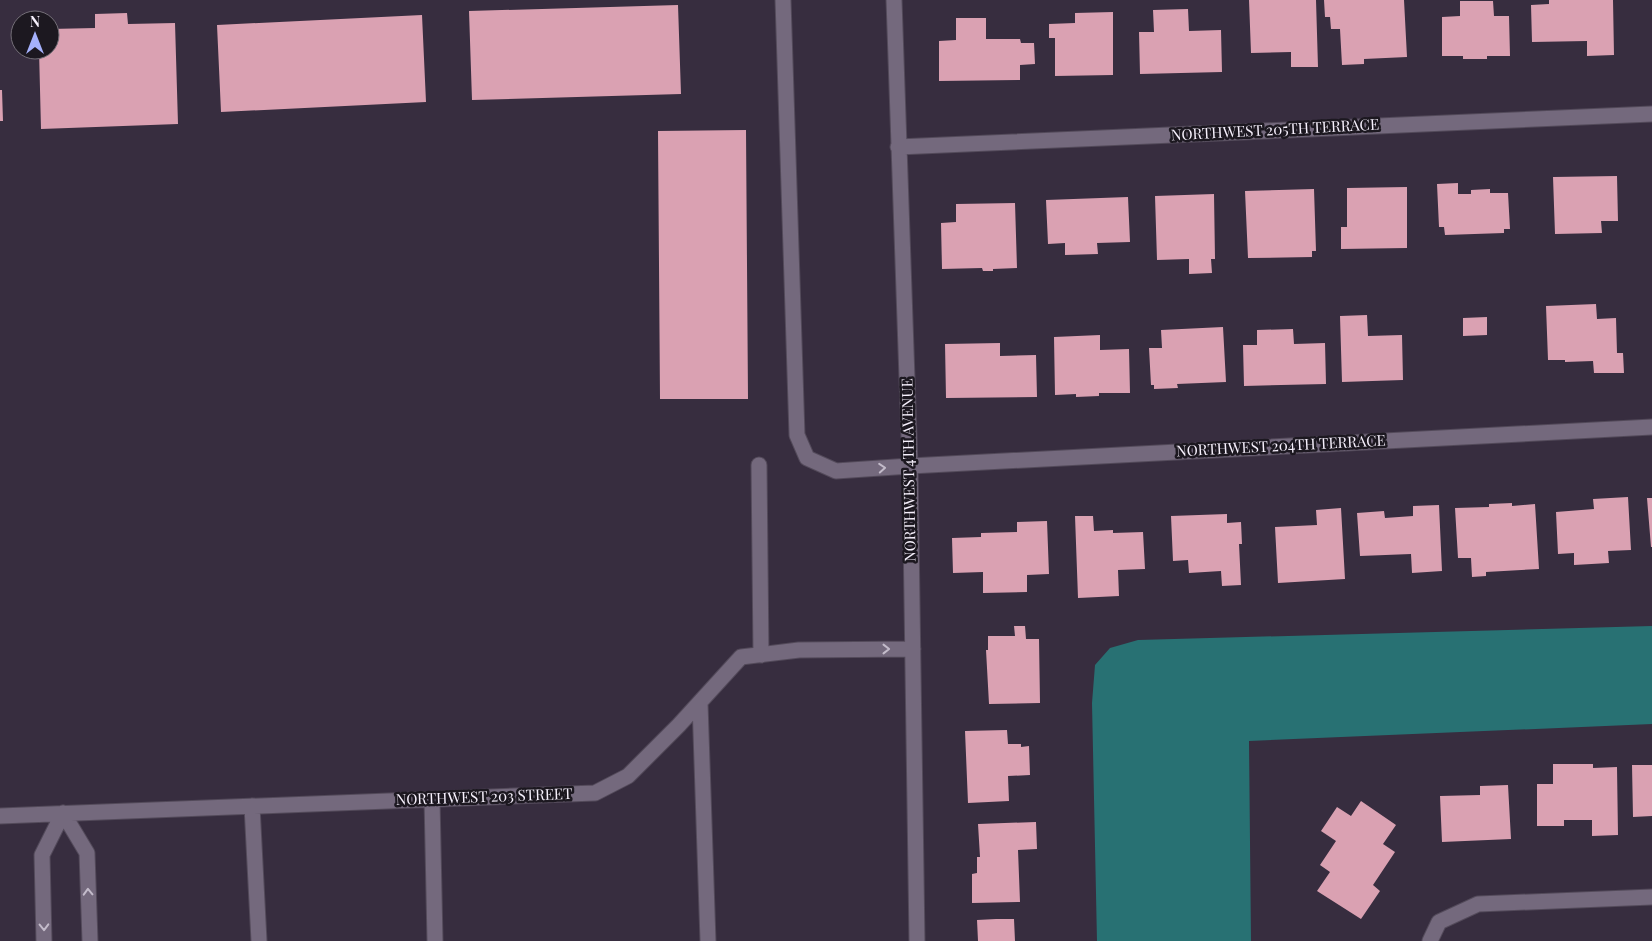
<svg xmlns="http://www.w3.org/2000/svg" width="1652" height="941" font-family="'Playfair Display',serif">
<rect width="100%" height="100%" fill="#372d3f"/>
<path fill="#287173" d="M1652 626V724L1249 741 1251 941H1097L1092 703 1095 665 1110 648 1138 640Z"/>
<path fill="#daa1b2" d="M1249 0H1316L1318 67H1291V52L1251 53Z
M1324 0H1404L1407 57 1364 59V64L1342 65 1340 29H1331L1330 17H1325Z
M1549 0H1613L1614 55 1587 56V41L1532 42 1531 5 1549 4Z
M1460 1H1493L1494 16H1509L1510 56H1487V59H1463V56H1442V17L1460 16Z
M678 5 681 94 472 100 469 11Z
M1188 9 1189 31 1221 30 1222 72 1140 74 1139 32H1154L1153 10Z
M1113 12V75L1055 76V38H1049V24L1075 23V13Z
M127 13 128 24 175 23 178 124 41 129 39 50H50V29L95 28V14Z
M422 15 426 102 221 112 217 25Z
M956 18H986V39H1020L1021 43H1034L1035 64 1020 65V80L939 81V41L956 40Z
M0 90H2L3 121H0Z
M746 130 748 399H660L658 131Z
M1617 176 1618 221H1601L1602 233 1555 234 1553 177Z
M1458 183V194H1471V190L1490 189V193H1508L1510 229H1504V233L1445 235 1444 227H1439L1437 184Z
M1407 187V248L1341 249V227H1347V188Z
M1314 189 1316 251H1312V257L1248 258 1245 191Z
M1214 194 1215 259H1211L1212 273 1189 274V259L1157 260 1155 196Z
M1128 197 1130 242 1097 243 1098 254 1065 255V243L1048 244 1046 200Z
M1015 203 1017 268 993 269V271H983L982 268 942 269 941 223 956 222V204Z
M1596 304 1597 319 1616 318 1617 353H1623L1624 373H1594L1593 361 1565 362V360H1548L1546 306Z
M1367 315 1368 336 1402 335 1403 380 1342 382 1340 316Z
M1487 317V335L1463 336V318Z
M1223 327 1226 382 1177 384 1178 388 1154 389V385H1151L1149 348H1162L1161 330Z
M1293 329 1294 344 1325 343 1326 384 1244 386 1243 345H1257V330Z
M1100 335V350L1129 349 1130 393H1099V396L1076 397V394L1055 395 1054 337Z
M1000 343V356L1036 355 1037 397 946 398 945 344Z
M1628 497 1631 550 1608 551 1609 563 1574 565V553L1558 554 1556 512 1594 509 1593 499Z
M1647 498H1652V547H1651Z
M1512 503V506L1535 504 1539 569 1486 572V576L1472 577 1471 558H1458L1455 508 1489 507V504Z
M1439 505 1442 571 1412 573 1411 554 1360 556 1357 513 1384 511 1385 518 1413 516V506Z
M1341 508 1345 579 1278 583 1275 527 1317 525 1316 510Z
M1227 514V523L1241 522 1242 544H1239L1241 585 1222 586 1221 571 1189 573 1188 560 1173 561 1171 516Z
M1075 516H1093L1094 531 1113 530V533L1143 532 1145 569 1118 570 1119 596 1078 598Z
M1047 521 1049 574 1027 575V592L983 593V572L953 573 952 538 981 537V533L1017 532V522Z
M1014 626H1025L1026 639H1039L1040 703 989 704 986 650H988V636H1015Z
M1007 730 1008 744H1021V747L1029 746 1030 775 1008 776 1009 801 968 803 965 731Z
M1553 764H1593V768L1617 767 1618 835 1592 836V820H1564V826H1537V784H1553Z
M1632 765H1652V816L1633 817Z
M1508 785 1511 839 1442 842 1440 796 1480 795V786Z
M1361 801 1396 825 1383 844 1395 852 1373 885 1380 891 1361 919 1317 891 1330 872 1320 865 1336 841 1321 831 1337 807 1351 816Z
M1036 822 1037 849 1018 850 1020 902 972 903V874L977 873V857H980L978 824Z
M996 919H1014L1015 941H978L977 920Z"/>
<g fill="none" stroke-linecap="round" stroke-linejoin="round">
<g stroke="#534a5a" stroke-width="17">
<path id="minor" d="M783 0 797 435 807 458 836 471 910 466 1652 427
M894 0 910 466 917 941
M898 147 1652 114
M759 465 761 655
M700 703 708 941
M432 799 435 941
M252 806 259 941
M63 813 87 853 90 941
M0 816 595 793 628 776 679 725 741 657 799 650 913 649
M44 941 42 855 63 813
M1430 941 1439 922 1478 904 1652 897"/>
</g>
<use href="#minor" stroke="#74697d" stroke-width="15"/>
</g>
<defs><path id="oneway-chevron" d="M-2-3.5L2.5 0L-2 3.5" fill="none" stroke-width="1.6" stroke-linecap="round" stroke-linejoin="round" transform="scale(1.25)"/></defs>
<g stroke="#c3bbca">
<use href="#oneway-chevron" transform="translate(882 468) rotate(-4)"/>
<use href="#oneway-chevron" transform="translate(886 649)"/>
<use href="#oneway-chevron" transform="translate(88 892) rotate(-92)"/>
<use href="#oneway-chevron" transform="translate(44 927) rotate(89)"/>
</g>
<g text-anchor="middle" stroke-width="5" stroke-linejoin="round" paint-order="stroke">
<g font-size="15" fill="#f7f1fd" stroke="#1c1820">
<text transform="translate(1275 130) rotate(-3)" y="5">NORTHWEST 205TH TERRACE</text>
<text transform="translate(1281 446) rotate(-3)" y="5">NORTHWEST 204TH TERRACE</text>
<text transform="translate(909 470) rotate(-91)" y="5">NORTHWEST 4TH AVENUE</text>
<text transform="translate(484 797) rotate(-2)" y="5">NORTHWEST 203 STREET</text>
</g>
</g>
<g transform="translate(35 35)"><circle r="24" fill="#1c1820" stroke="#746f78"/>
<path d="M0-4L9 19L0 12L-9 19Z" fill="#a5b1fc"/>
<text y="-8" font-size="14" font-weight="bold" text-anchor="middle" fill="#f7f1fd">N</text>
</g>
</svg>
